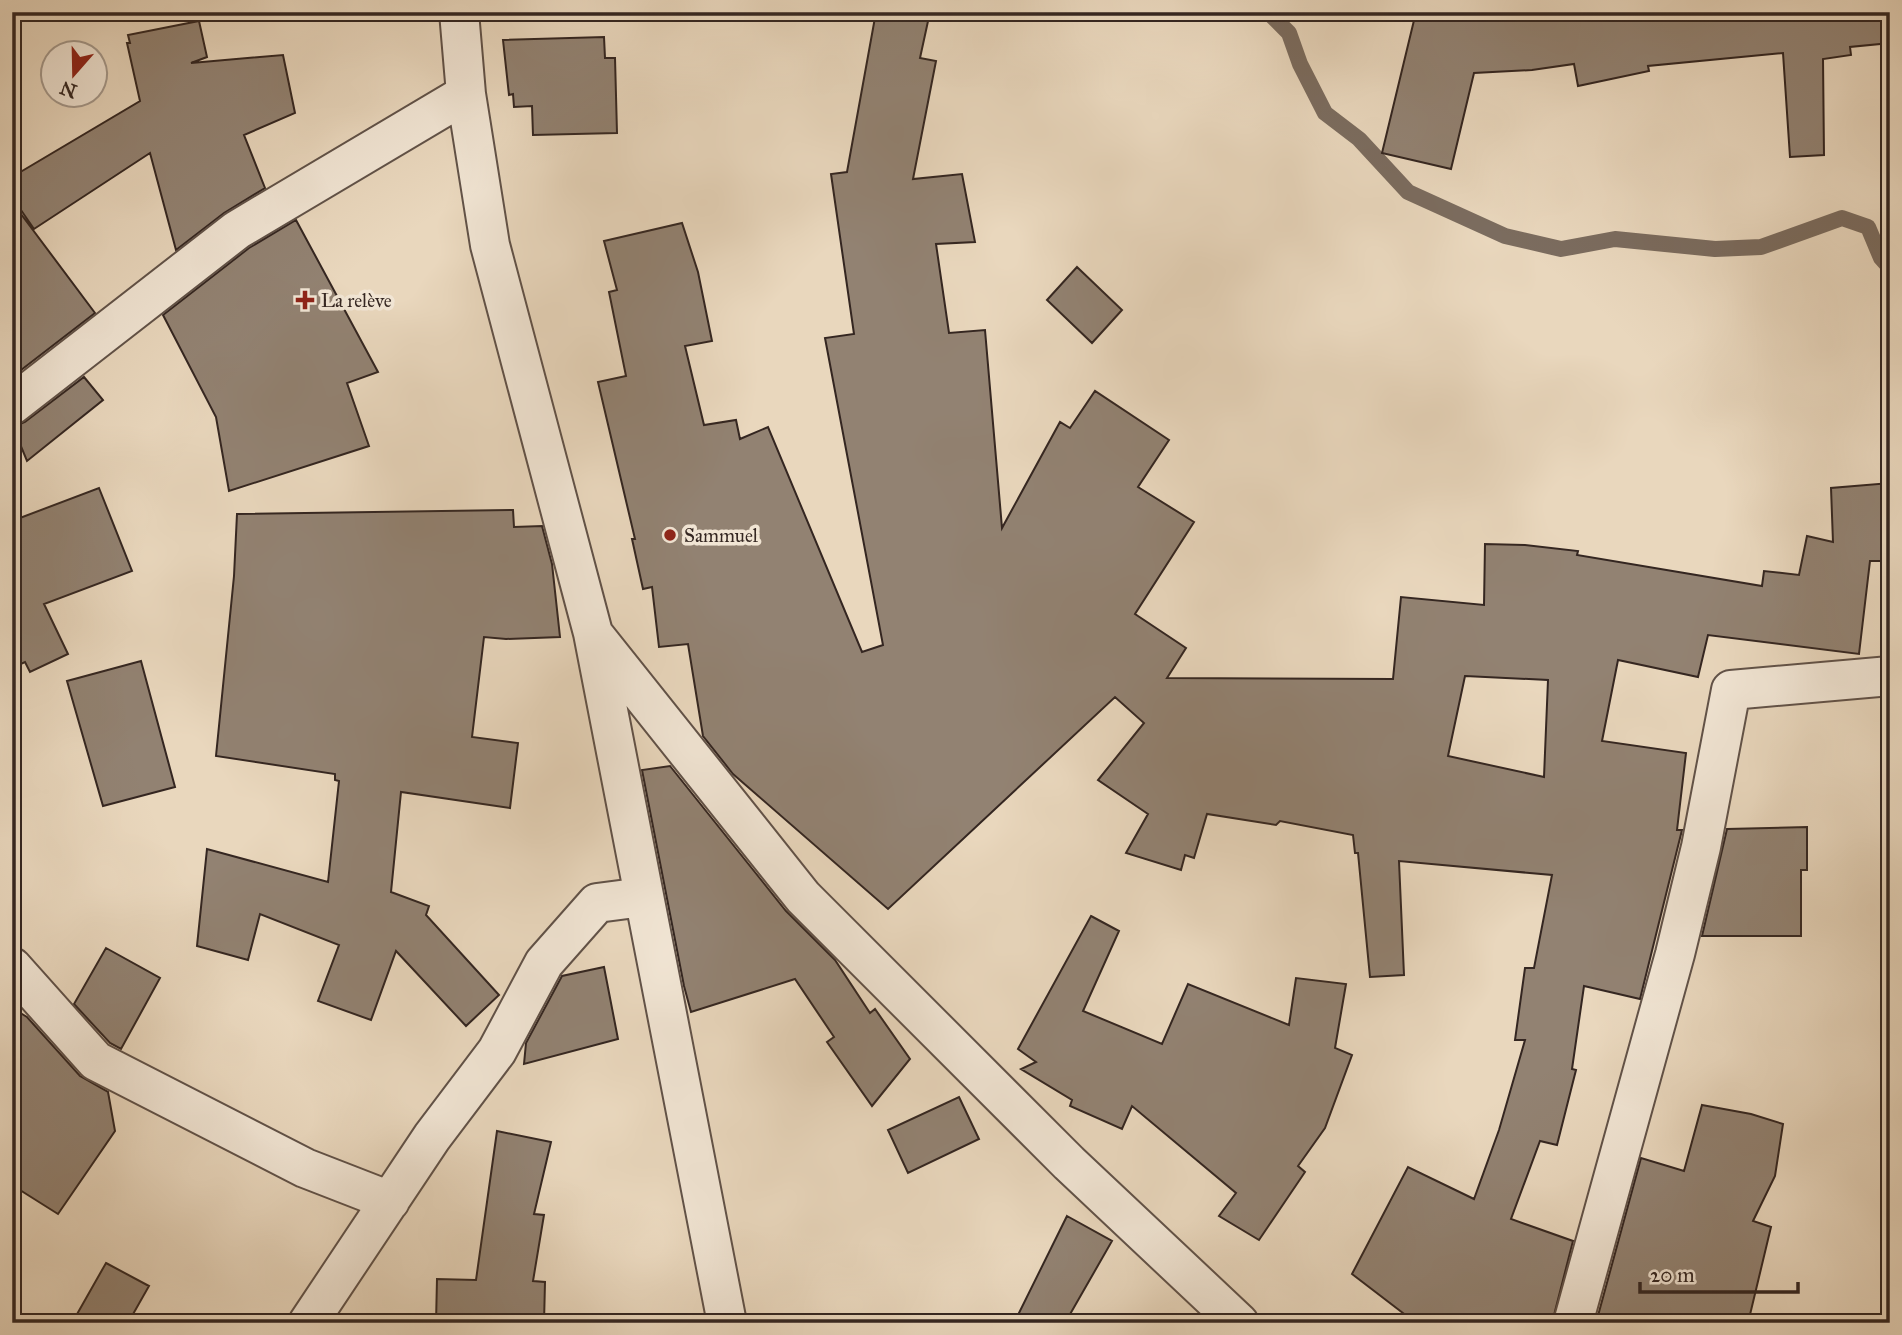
<svg xmlns="http://www.w3.org/2000/svg" width="1902" height="1335" font-family="'IM FELL Great Primer',serif">
<rect width="100%" height="100%" fill="#e9d7bd"/>
<filter id="stains"><feTurbulence type="fractalNoise" baseFrequency=".00286" numOctaves="4"/><feColorMatrix values="0 0 0 0 .2 0 0 0 0 .09 0 0 0 0 .02 0 0 0 .5 -.17"/></filter>
<radialGradient id="worn" r=".72"><stop offset=".6" stop-color="#630" stop-opacity="0"/><stop offset="1" stop-color="#630" stop-opacity=".3"/></radialGradient>
<g fill="none" stroke-linecap="round" stroke-linejoin="round">
<path stroke="#7b6c5f" stroke-width="16" d="M1268 12 1289 33 1300 64 1325 113 1359 139 1408 192 1505 236 1561 249 1615 239 1715 249 1761 247 1842 218 1868 227 1881 258 1890 268"/>
</g>
<path fill="#928272" stroke="#342621" stroke-width="2" fill-rule="evenodd" d="M876 12H930L920 58 936 61 913 179 962 174 975 242 936 244 949 333 985 330 1002 528 1060 422 1070 428 1095 391 1169 440 1138 487 1194 522 1135 614 1186 648 1167 678 1393 679 1401 597 1484 605 1485 544 1525 545 1578 551 1577 555 1762 586 1764 571 1799 575 1807 536 1833 542 1831 488 1890 483V543H1883V561H1870L1859 654 1708 635 1698 677 1618 660 1602 741 1686 753 1677 830H1682L1640 999 1584 986 1572 1069 1576 1070 1557 1145 1540 1141 1511 1219 1573 1241 1552 1323H1416L1352 1274 1408 1167 1474 1199 1499 1130 1525 1040H1515L1525 968H1534L1552 875 1399 861 1404 975 1370 977 1358 853H1355L1353 835 1280 821 1276 825 1207 814 1194 858 1185 855 1181 870 1126 853 1148 814 1098 780 1144 723 1115 697 888 909 733 774 703 736 688 644 659 647 652 587 643 589 632 539H635L598 382 626 376 609 292 617 290 604 241 682 223 698 272 712 341 685 346 704 425 736 420 740 439 768 427 862 652 883 645 825 338 854 334 831 174 847 172ZM1465 676 1548 680 1544 777 1448 756Z
M1416 12H1890V43L1850 47 1851 55 1823 59 1824 155 1790 157 1783 53 1648 66 1649 71 1578 86 1574 64 1532 70 1474 73 1451 169 1382 153Z
M199 21 207 57 191 63 283 55 295 113 244 135 265 188 224 213 176 250 150 153 34 229 12 197V177L140 101 127 43H130L128 35Z
M604 37 605 58H615L617 133 533 135 532 106 514 107 513 94 509 95 503 40Z
M12 202 95 313 12 377Z
M296 220 378 372 347 383 369 446 229 491 216 417 163 315 249 248Z
M1077 267 1122 310 1092 343 1047 300Z
M84 377 103 400 27 461 13 427 25 422Z
M99 488 132 571 44 604 68 654 30 672 25 662 12 668V521Z
M513 510 514 527 542 526 552 564 560 637 506 639 484 637 472 737 518 743 510 808 401 792 391 892 429 906 426 915 499 995 466 1026 396 951 371 1020 318 1001 339 945 260 914 248 960 197 946 207 849 328 882 339 781 335 780V774L216 756 234 576 237 514Z
M141 661 175 787 103 806 67 681Z
M670 766 786 911 835 960 870 1013 875 1009 910 1059 872 1106 827 1042 834 1037 795 979 691 1012 684 986 642 770Z
M1807 827V870H1801V936H1702L1727 829Z
M1091 916 1119 931 1083 1011 1162 1044 1188 984 1289 1025 1296 978 1346 984 1335 1048 1352 1055 1325 1128 1298 1166 1305 1172 1259 1240 1219 1216 1236 1193 1132 1106 1122 1129 1070 1106 1072 1100 1021 1069 1036 1062 1018 1049Z
M106 948 160 978 121 1049 110 1043 74 1004Z
M604 967 618 1039 524 1064 526 1043 562 976Z
M12 1008 27 1017 80 1076 108 1092 115 1131 58 1214 12 1185Z
M959 1097 979 1139 908 1173 888 1130Z
M1702 1105 1751 1114 1783 1124 1775 1176 1753 1221 1771 1227 1748 1323H1596L1641 1158 1684 1171Z
M497 1131 551 1142 534 1214 544 1215 533 1281 545 1282 544 1323H436L437 1279 476 1280Z
M1067 1216 1112 1241 1065 1323H1014Z
M106 1263 149 1286 128 1323H72Z"/>
<g fill="none" stroke-linecap="round" stroke-linejoin="round">
<g stroke="#615248" stroke-width="42">
<path id="minor" d="M459 12 466 94 490 245 593 633 727 1323
M12 405 237 230 466 94
M595 636 803 897 1069 1163 1239 1323
M12 967 96 1061 305 1168 390 1201
M308 1323 432 1137 497 1051 544 963 597 903 643 897
M1573 1323 1675 954 1701 847 1731 690 1890 676"/>
</g>
<use href="#minor" stroke="#f1e5d4" stroke-width="38"/>
</g>
<g fill="#8f2418" stroke="#f1e5d4" stroke-width="2.5">
<path d="M301.5 289.5h7v7h7v7h-7v7h-7v-7h-7v-7h7z"/>
<circle cx="670" cy="535" r="7"/>
</g>
<g text-anchor="middle" stroke-width="7" stroke-linejoin="round" paint-order="stroke">
<g font-size="19" fill="#342621" stroke="#f1e5d4" text-anchor="start">
<text x="321" y="307">La relève</text>
<text x="684" y="542">Sammuel</text>
</g>
</g>
<rect width="1902" height="1335" fill="none" stroke="#e9d7bd" stroke-width="42"/>
<rect x="14" y="14" width="1874" height="1307" fill="none" stroke="#342621" stroke-width="3.5"/>
<rect x="21" y="21" width="1860" height="1293" fill="none" stroke="#342621" stroke-width="2"/>
<g transform="translate(74 74) rotate(200)"><circle r="33" fill="#f1e5d4" stroke="#a5998c" stroke-width="2"/>
<path d="M0-5L12 26L0 18L-12 26Z" fill="#8f2418"/>
<text y="-10" font-size="19" font-weight="bold" text-anchor="middle" fill="#342621">N</text>
</g>
<path d="M1640 1282v10h158v-10" fill="none" stroke="#342621" stroke-width="3.5"/>
<text x="1650" y="1282" font-size="21" fill="#342621" stroke="#f1e5d4" stroke-width="5" paint-order="stroke">20 m</text>
<rect width="100%" height="100%" filter="url(#stains)"/>
<rect width="100%" height="100%" fill="url(#worn)"/>
</svg>
